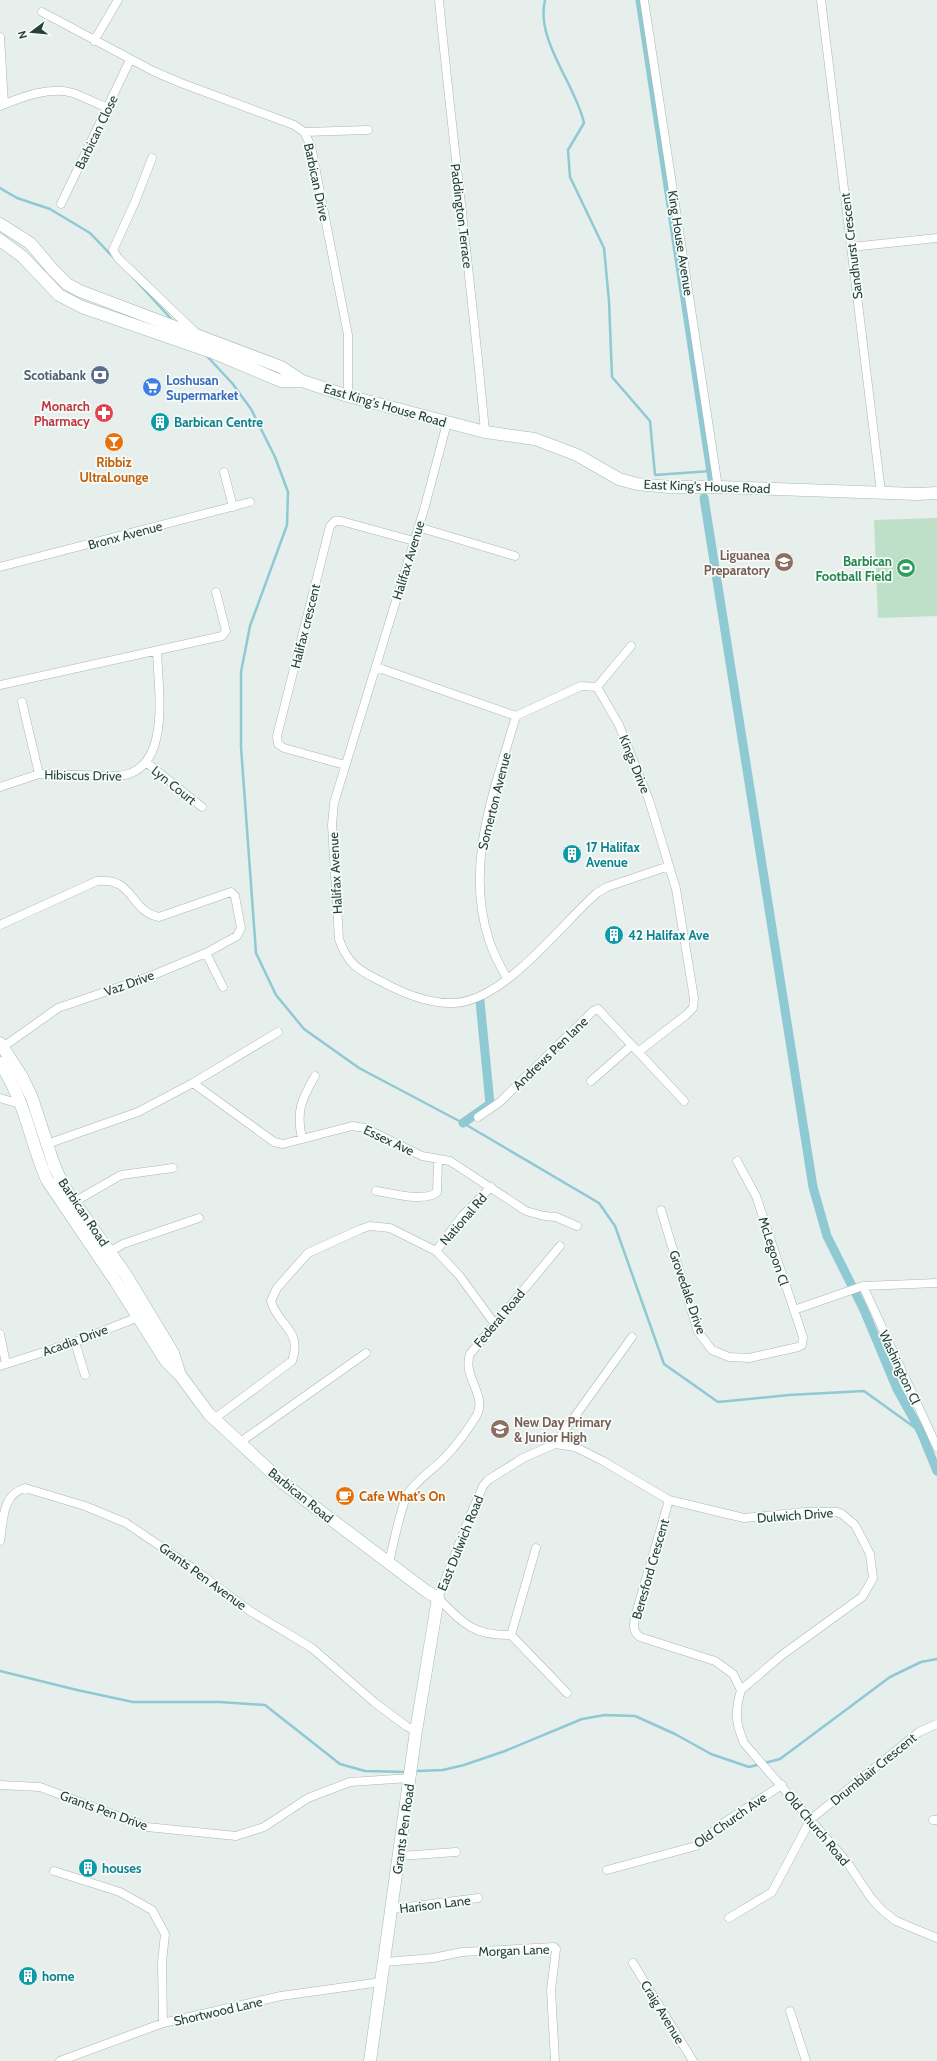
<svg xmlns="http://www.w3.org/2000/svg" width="937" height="2061" font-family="Cabin,sans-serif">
<rect width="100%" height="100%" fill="#e6efeb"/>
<path fill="#bfe0c8" d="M937 518V616L878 618 874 520Z"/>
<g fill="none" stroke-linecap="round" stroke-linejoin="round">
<path stroke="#8ec9d4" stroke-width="2.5" d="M545 0C535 40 576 85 584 123L568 150 570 177 604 248 609 301 612 377 650 421 655 475 711 471
M0 188 17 198 50 209 90 233 114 258
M130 274 174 322
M205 354 232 383 251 409 275 457 288 492 287 525 250 626 241 672V747L256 953 276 995 304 1029 359 1068 463 1123 599 1203 615 1226 664 1364 718 1402 789 1395 864 1391 921 1432
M0 1671 77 1690 133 1702H220L265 1705 340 1764 365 1771 407 1772
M418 1771 443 1770 464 1765 505 1751 582 1719 605 1715 635 1716 675 1734 711 1754 749 1767 780 1759 890 1677 921 1662 937 1659"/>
<path stroke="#8ec9d4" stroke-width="9" d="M640 0 712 479
M704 498 813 1187 827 1236 864 1310 897 1389 921 1432 937 1471
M463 1123 490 1104 480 1001"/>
<g stroke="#a8b8b2" stroke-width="9">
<path id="street" d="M439 0C453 144 472 288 485 432
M644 0 718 487
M821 0 881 492
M42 12 153 71 181 83 294 125 304 132 311 146 348 335V396
M0 37 4 104
M94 41 118 0
M0 106C22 97 49 86 73 93 84 97 96 103 107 108
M304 132 368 130
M152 158 135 202 113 250 118 258 195 332
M61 204 130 60
M851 247 937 238
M447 423 425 506 334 803 332 825 339 939C349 969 364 972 390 986 410 996 431 1004 454 1003 505 1001 561 924 597 893L607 887 669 866
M224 472 233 507
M418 527 515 556
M0 567 250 502
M376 667 516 716 581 686 597 687 619 725 649 800 676 889 694 998 693 1008 686 1015 638 1052
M0 685 222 636 226 631 216 592
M597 687 631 646
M22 702 39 774
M146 762 202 807
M345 765 284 748 278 744 277 736 330 526 335 521H341L414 541
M0 787 39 774 117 776C173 773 158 688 157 651
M0 925 97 881C135 877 129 911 159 917L231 892 235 896 241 928 237 936 206 953 151 976 58 1008 3 1047
M206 953 223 987
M507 978C500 966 493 953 489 940 464 864 495 789 516 716
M591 1081 631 1046
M193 1083 274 1142 283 1144 352 1126 365 1128 422 1156 450 1161 526 1211 544 1216 556 1217 577 1226
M0 1098 23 1105
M478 1117 500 1102 593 1011 598 1009 684 1101
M302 1139C296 1112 301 1100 315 1076
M47 1144 138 1112 193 1083 278 1032
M376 1191C391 1193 425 1203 437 1192L438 1160
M74 1202 121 1175 173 1168
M661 1210 698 1332 712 1350 729 1357 749 1358 798 1347 802 1345 803 1337 756 1196 737 1161
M111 1251 123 1244 199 1218
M436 1251 463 1215 491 1187
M863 1286 937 1447
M794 1310 863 1286 937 1283
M0 1334 6 1364
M75 1342 85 1375
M0 1366 75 1342 141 1316
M214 1419 292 1361C303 1330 278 1326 271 1301L277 1288 308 1253 361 1229 370 1226 390 1228 436 1251 459 1275 494 1323
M239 1443 366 1353
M555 1444 632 1337
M669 1500 637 1610C635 1620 630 1630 640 1637L715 1661 733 1674 741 1690
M0 1541C4 1520 1 1495 25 1488L85 1506 126 1523 194 1569 250 1611 312 1648 374 1702 406 1726 416 1731
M389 1562C394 1542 399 1514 407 1495 412 1484 439 1465 448 1454 458 1443 469 1428 477 1415 487 1395 462 1376 470 1354L560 1246
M511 1635 536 1548
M741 1690C735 1711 735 1722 744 1743L847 1862 871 1898 883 1911 896 1921 937 1938
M567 1693 511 1635C473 1636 463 1623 438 1598L470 1516 483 1486 488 1480 523 1458 555 1444 575 1447 603 1461 669 1500 744 1518 805 1512H837L842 1514 855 1525 870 1554 873 1578 868 1587 862 1597 782 1655 741 1690
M0 1785 40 1787 147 1827 236 1836 264 1827 308 1798 350 1782 410 1778
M933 1820H937
M400 1856 456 1852
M607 1870 696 1846 722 1824 782 1785
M54 1871 120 1892 152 1910 165 1934 162 1962 163 2023
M392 1909 478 1898
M729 1918 772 1892 811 1819 919 1732 937 1724
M385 1962 433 1958 462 1952 554 1947 556 1949 551 1990 555 2061
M633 1963 693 2061
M790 2011 806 2061
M60 2061 163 2023 281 1996 381 1982"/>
</g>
<g stroke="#a4bbb3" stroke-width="13">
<path id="secondary" d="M0 224 30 243 53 270 67 284 80 291 281 367 302 381
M0 240 23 257 59 295 82 307 212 352 281 381H302L348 396 485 432 535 439 577 455 619 479 637 484 670 487H718L917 494 937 493
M0 1043 22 1077 32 1098 54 1165 62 1183 74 1202 126 1275 173 1353 179 1372
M0 1063C25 1100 30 1141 47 1180L116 1282 166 1361 180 1375 209 1414 283 1483 426 1591 438 1598 416 1731 370 2061"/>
</g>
<use href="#street" stroke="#fff" stroke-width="8"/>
<use href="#secondary" stroke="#fff" stroke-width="12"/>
</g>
<defs>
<g id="bank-disc" transform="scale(1)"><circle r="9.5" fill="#5c6f8a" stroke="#f7fbf9"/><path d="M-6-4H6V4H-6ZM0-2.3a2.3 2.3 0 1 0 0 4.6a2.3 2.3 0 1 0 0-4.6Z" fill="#fff"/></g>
<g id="supermarket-disc" transform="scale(1)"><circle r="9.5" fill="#3f7fe0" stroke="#f7fbf9"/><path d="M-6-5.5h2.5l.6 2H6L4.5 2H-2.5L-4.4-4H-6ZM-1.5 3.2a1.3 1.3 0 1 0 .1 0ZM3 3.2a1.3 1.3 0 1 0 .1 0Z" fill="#fff"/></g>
<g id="pharmacy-disc" transform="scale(1)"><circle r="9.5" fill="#e0444e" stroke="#f7fbf9"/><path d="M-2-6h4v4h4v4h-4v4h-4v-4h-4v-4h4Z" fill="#fff"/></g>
<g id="building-disc" transform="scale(1)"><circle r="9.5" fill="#0f9aa8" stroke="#f7fbf9"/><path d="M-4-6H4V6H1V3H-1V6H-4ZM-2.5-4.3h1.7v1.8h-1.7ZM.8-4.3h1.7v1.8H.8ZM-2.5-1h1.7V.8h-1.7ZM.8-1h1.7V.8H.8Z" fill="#fff"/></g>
<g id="bar-disc" transform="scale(1)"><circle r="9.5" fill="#e8710a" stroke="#f7fbf9"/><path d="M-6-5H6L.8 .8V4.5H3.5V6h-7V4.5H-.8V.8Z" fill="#fff"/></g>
<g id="school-disc" transform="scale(1)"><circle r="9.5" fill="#8d6e63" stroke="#f7fbf9"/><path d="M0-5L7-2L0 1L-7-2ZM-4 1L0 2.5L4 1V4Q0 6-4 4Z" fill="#fff"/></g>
<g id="stadium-disc" transform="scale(1)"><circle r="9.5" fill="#2e9e5b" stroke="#f7fbf9"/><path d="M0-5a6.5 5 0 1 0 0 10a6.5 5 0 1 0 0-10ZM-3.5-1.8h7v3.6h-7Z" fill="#fff"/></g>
<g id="cafe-disc" transform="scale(1)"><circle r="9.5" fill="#e8710a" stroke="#f7fbf9"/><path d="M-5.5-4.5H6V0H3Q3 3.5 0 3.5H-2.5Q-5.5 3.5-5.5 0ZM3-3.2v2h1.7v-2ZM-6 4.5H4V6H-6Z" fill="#fff"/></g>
</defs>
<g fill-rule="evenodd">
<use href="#bank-disc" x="100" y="375"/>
<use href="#supermarket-disc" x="152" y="387"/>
<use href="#pharmacy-disc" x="104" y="413"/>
<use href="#building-disc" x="160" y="422"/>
<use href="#bar-disc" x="114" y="442"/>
<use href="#school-disc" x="784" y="562"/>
<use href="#stadium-disc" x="906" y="568"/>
<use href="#building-disc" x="572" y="854"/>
<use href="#building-disc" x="614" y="935"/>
<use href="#school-disc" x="500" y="1429"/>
<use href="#cafe-disc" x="345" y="1496"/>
<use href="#building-disc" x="88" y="1868"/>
<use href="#building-disc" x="28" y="1976"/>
</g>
<g text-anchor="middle" stroke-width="3.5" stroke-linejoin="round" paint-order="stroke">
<g font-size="13" fill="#24423a" stroke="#f7fbf9">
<text transform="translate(96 132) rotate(-64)" y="5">Barbican Close</text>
<text transform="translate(317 182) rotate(78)" y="5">Barbican Drive</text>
<text transform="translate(462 216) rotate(83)" y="5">Paddington Terrace</text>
<text transform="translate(681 243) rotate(81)" y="5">King House Avenue</text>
<text transform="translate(851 246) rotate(-97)" y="5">Sandhurst Crescent</text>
<text transform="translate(385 405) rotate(16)" y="5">East King's House Road</text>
<text transform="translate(707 486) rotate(2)" y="5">East King's House Road</text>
<text transform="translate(125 535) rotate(-15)" y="5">Bronx Avenue</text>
<text transform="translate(408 560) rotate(-73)" y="5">Halifax Avenue</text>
<text transform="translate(305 626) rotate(-76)" y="5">Halifax crescent</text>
<text transform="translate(635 764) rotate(68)" y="5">Kings Drive</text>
<text transform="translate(83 775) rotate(1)" y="5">Hibiscus Drive</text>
<text transform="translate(174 785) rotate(39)" y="5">Lyn Court</text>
<text transform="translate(494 801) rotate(-76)" y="5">Somerton Avenue</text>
<text transform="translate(335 873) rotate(-93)" y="5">Halifax Avenue</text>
<text transform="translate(129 983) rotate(-20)" y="5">Vaz Drive</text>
<text transform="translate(550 1053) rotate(-44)" y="5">Andrews Pen lane</text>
<text transform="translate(389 1140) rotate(25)" y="5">Essex Ave</text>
<text transform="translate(84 1212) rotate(56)" y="5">Barbican Road</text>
<text transform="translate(463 1219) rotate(-49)" y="5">National Rd</text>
<text transform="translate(774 1251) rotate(72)" y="5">McLegoon Cl</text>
<text transform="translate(688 1292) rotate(71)" y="5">Grovedale Drive</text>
<text transform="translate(499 1318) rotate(-50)" y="5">Federal Road</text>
<text transform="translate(75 1340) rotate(-20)" y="5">Acadia Drive</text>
<text transform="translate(900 1367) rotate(65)" y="5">Washington Cl</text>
<text transform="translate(301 1495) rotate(39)" y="5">Barbican Road</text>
<text transform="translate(795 1515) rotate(-4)" y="5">Dulwich Drive</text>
<text transform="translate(460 1543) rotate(-68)" y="5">East Dulwich Road</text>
<text transform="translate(650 1569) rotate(-74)" y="5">Beresford Crescent</text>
<text transform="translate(203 1576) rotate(36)" y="5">Grants Pen Avenue</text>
<text transform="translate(873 1769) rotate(-39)" y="5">Drumblair Crescent</text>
<text transform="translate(104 1810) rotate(20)" y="5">Grants Pen Drive</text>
<text transform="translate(730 1820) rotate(-35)" y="5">Old Church Ave</text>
<text transform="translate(817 1828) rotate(50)" y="5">Old Church Road</text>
<text transform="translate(403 1829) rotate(-82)" y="5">Grants Pen Road</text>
<text transform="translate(435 1904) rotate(-7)" y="5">Harison Lane</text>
<text transform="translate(514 1950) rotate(-2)" y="5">Morgan Lane</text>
<text transform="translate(218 2011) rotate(-13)" y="5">Shortwood Lane</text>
<text transform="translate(663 2012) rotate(59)" y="5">Craig Avenue</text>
</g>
<g font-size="13" font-weight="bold" fill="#4e5e75" stroke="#f7fbf9" text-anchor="end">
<text x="86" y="380">Scotiabank</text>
</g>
<g font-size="13" font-weight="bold" fill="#366cbe" stroke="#f7fbf9" text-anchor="start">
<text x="166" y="385">Loshusan<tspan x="166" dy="15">Supermarket</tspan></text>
</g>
<g font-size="13" font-weight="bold" fill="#be3a42" stroke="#f7fbf9" text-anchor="end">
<text x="90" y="411">Monarch<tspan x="90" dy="15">Pharmacy</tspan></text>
</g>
<g font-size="13" font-weight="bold" fill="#0d838f" stroke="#f7fbf9" text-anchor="start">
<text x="174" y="427">Barbican Centre</text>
<text x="586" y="852">17 Halifax<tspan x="586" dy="15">Avenue</tspan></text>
<text x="628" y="940">42 Halifax Ave</text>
<text x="102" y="1873">houses</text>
<text x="42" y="1981">home</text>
</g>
<g font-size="13" font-weight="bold" fill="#c56008" stroke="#f7fbf9">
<text x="114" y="467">Ribbiz<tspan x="114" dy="15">UltraLounge</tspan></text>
<text x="359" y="1501" text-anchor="start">Cafe What's On</text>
</g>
<g font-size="13" font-weight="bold" fill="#785e54" stroke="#f7fbf9" text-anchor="end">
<text x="770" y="560">Liguanea<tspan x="770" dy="15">Preparatory</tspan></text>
<text x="514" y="1427" text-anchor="start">New Day Primary<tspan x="514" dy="15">&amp; Junior High</tspan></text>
</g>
<g font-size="13" font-weight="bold" fill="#27864d" stroke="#f7fbf9" text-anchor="end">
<text x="892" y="566">Barbican<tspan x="892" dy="15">Football Field</tspan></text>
</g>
</g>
<g transform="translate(32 32) rotate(254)" stroke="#f7fbf9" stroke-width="3" paint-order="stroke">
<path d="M0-3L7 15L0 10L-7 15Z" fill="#24423a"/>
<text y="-6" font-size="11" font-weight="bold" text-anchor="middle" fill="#24423a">N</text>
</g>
</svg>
